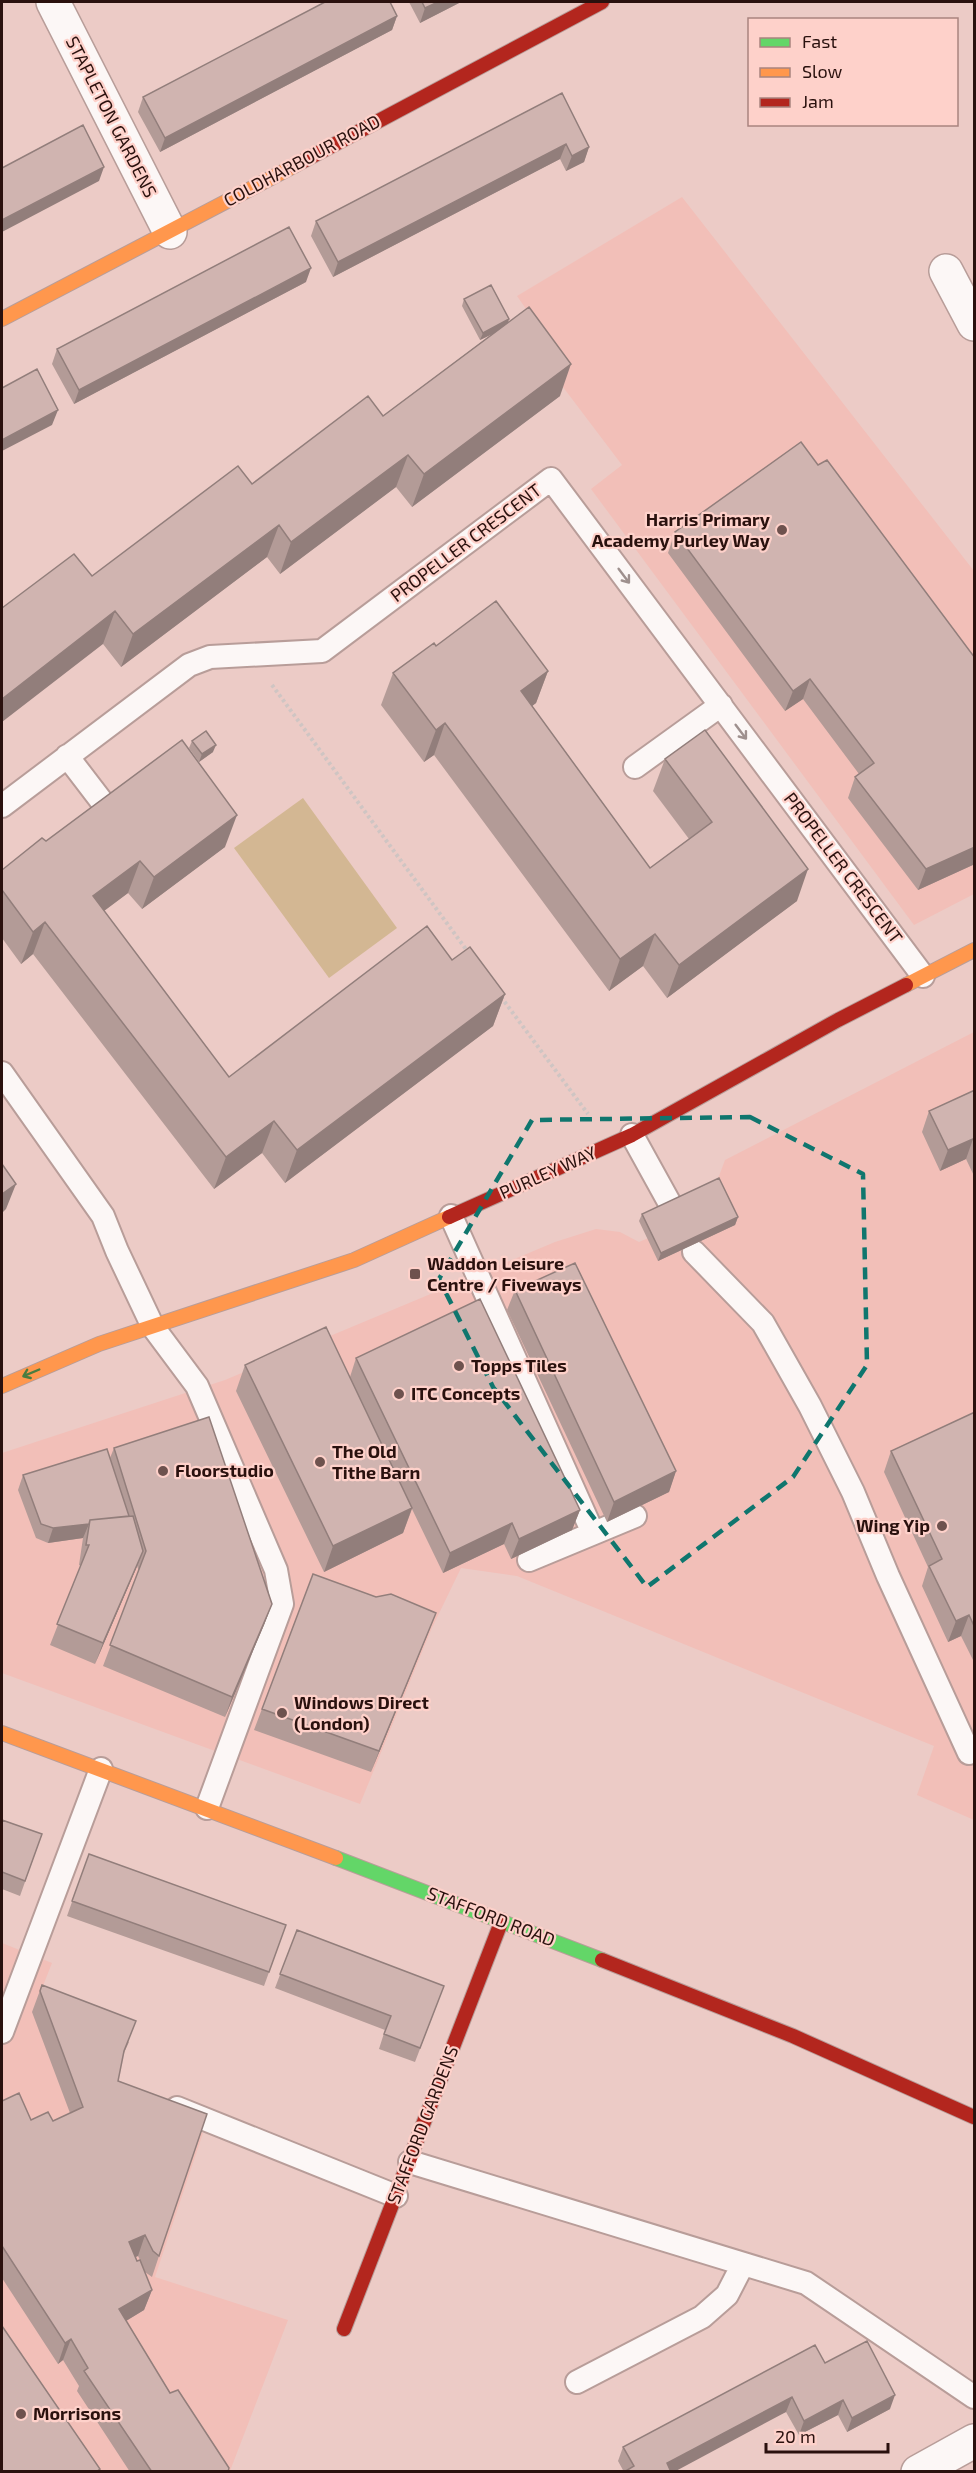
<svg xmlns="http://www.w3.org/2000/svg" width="976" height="2473" font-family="'Exo 2',sans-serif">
<rect width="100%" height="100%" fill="#eccbc6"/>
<path fill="#f2bfb8" d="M682 197 974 571V894L914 925 591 489 622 465 538 354 545 336 517 296Z
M974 1032V1820L917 1795 934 1746 517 1576 461 1568 431 1630 360 1804 2 1673V1453L225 1380 555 1242 596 1229 620 1232 639 1242 725 1205 716 1184 725 1160Z
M2 1943 52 1963 39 1996 129 2035 112 2097 203 2133 155 2277 288 2320 230 2471H2Z"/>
<path fill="#d3b793" d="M303 798 397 928 329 978 234 848Z"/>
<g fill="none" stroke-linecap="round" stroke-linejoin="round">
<g stroke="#b89d99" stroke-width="26">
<path id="lane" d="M67 756 106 807
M635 767 721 705
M2 806 189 665 210 657 322 651 551 479 923 976
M2 1073 103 1216 117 1251 153 1327 197 1386 276 1570 282 1604 207 1808
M632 1135 669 1202
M451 1216 593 1533
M694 1252 763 1323 810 1406 853 1492 888 1576 969 1753
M529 1560 635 1516
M2 2032 101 1769
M177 2108 396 2196
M410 2162 806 2283 974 2397
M577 2382 702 2317 727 2295 743 2264"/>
</g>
<g stroke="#b89d99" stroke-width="36">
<path id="street" d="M53 2 170 232
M946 271 974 324
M918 2472 974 2441"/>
</g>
<g stroke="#b89d99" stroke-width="16">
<path id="fast" d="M336 1858 602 1960"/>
</g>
<g stroke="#b89d99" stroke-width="16">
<path id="slow" d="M2 319 294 166
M906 985 974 950
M2 1386 99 1344 354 1260 449 1217
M2 1733 336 1858"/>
</g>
<g stroke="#b89d99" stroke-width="16">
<path id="jam" d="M294 166 602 2
M449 1217 632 1135 838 1020 906 985
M602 1960 793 2036 974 2117
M344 2329 502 1920"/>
</g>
<path stroke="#cfc5c3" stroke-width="4" stroke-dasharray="3 3" stroke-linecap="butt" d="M272 685 468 952
M501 997 588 1114"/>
<use href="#lane" stroke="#fcf7f6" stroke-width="22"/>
<use href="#street" stroke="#fcf7f6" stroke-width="33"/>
<use href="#fast" stroke="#63d668" stroke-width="14"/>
<use href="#slow" stroke="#ff974d" stroke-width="14"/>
<use href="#jam" stroke="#b3261e" stroke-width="14"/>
</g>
<path fill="#b39b97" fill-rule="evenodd" d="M409 2H461L420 23Z
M397 16 392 30 160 152 138 112 143 97Z
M562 93 589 147 584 162 566 171 560 159 333 277 311 236 316 221Z
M306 282 74 404 52 364 57 349Z
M464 299 508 322 560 396 412 507 396 487 280 574 267 557 121 667 103 644 92 576 252 484 383 416 492 334 480 340 462 306Z
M818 465 975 658V864L918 890 848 798 855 777 859 774 803 699 785 711 668 553 675 532Z
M436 646 548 671 536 703 532 706 650 868 689 839 653 791 665 759 797 901 667 998 643 966 609 991 434 755 424 762 381 705 393 673Z
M192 741 213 752 199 762 189 748Z
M46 841 225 847 142 909 128 893 104 911 229 1077 452 960 505 994 493 1026 285 1183 262 1153 214 1189 33 954 21 964 2 938V870Z
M975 1090V1178L966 1159 940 1171 922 1132 929 1111Z
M642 1214 738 1217 735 1225 658 1261 639 1221Z
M515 1290 676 1471 669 1492 607 1522 507 1310Z
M356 1358 580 1510 572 1530 511 1559 504 1544 443 1573 412 1509 403 1533 324 1572 236 1391 245 1365 350 1377Z
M975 1412V1664L961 1636 948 1642 922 1586 928 1567 884 1472 891 1451Z
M114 1448 272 1604 264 1625 225 1717 103 1666 139 1571 137 1566 95 1664 50 1645 81 1566 79 1565 83 1538 48 1543 36 1538 18 1490 23 1475 110 1458Z
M313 1574 428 1633 371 1772 254 1730Z
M2 1820 42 1834 20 1896 2 1889Z
M89 1854 286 1925 264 1986 67 1916Z
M297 1930 444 1986 415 2062 379 2049 385 2030 275 1988Z
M42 1985 129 2042 123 2055 118 2081 159 2256 152 2277 145 2272 141 2263 152 2290 144 2310 126 2321 170 2393 228 2472H130L77 2391 79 2386 63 2360 58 2364 2 2278V2101L31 2120 53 2121 70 2113 32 2012ZM138 2256 140 2260 137 2261 135 2257Z
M825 2363 890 2409 847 2432 838 2415 799 2435 786 2412 624 2472 618 2461 623 2447Z"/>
<path fill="#927e7b" d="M438 2H461L420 23 425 8Z
M397 16 392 30 160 152 165 138Z
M566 144 560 159 333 277 338 262Z
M589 147 584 162 566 171 572 156Z
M104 167 99 181 2 232V220Z
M311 268 306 282 74 404 79 390Z
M509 319 507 327 480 340 483 333Z
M571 364 560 396 412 507 424 474Z
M58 410 52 425 2 451V440Z
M408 455 396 487 280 574 291 542Z
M279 525 267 557 121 667 133 634Z
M115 611 103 644 2 722V699Z
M548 671 536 703 510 723 521 691Z
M810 679 803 699 785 711 793 691Z
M445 723 434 755 424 762 436 730Z
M216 745 213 752 199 762 202 754Z
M237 815 225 847 142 909 154 877Z
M975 847V864L918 890 926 869Z
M140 861 128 893 81 928 93 896Z
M808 869 797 901 667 998 679 965Z
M45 922 33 954 21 964 33 932Z
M655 934 643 966 609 991 620 959Z
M505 994 493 1026 285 1183 297 1150Z
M274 1121 262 1153 214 1189 226 1157Z
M973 1139 966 1159 940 1171 948 1150Z
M16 1184 6 1209 2 1213V1194Z
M738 1217 735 1225 658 1261 661 1253Z
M676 1471 669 1492 607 1522 614 1502Z
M412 1508 403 1533 324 1572 333 1546Z
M580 1510 572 1530 511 1559 519 1539Z
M512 1523 504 1544 443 1573 450 1553Z
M89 1524 83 1538 48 1543 53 1528Z
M143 1551 135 1571 95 1664 103 1643Z
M272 1604 264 1625 225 1717 232 1697Z
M436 1613 428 1633 371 1772 379 1751Z
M969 1615 961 1636 948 1642 956 1621Z
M145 2235 138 2256 122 2263 129 2242Z
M152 2290 144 2310 111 2330 119 2309Z
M71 2339 63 2360 58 2364 65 2343Z
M895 2395 890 2409 847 2432 852 2418Z
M792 2397 786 2412 674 2472H664L667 2463Z
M843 2400 838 2415 799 2435 804 2421Z"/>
<path fill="#d0b4b0" stroke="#927e7b" stroke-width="1.5" d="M325 2H390L397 16 165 138 143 97Z
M422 2H438L425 8Z
M562 93 589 147 572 156 566 144 338 262 316 221Z
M83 125 104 167 2 220V168Z
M289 227 311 268 79 390 57 349Z
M491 285 509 319 483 333 464 299Z
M529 307 571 364 424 474 408 455 291 542 279 525 133 634 115 611 2 699V608L74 554 92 576 238 466 252 484 368 396 383 416Z
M37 369 58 410 2 440V388Z
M801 442 818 465 827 460 975 658V847L926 869 855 777 874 763 810 679 793 691 675 532Z
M496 601 548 671 521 691 650 868 712 822 665 759 705 730 808 869 679 965 655 934 620 959 445 723 436 730 393 673 434 643 436 646Z
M206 731 216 745 202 754 192 741Z
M182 740 237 815 154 877 140 861 93 896 229 1077 427 926 452 960 470 947 505 994 297 1150 274 1121 226 1157 45 922 33 932 2 890V870L42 838 46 841Z
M975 1090V1141L973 1139 948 1150 929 1111Z
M2 1164 16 1184 2 1194Z
M719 1178 738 1217 661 1253 642 1214Z
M575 1263 676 1471 614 1502 515 1290Z
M480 1299 580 1510 519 1539 512 1523 450 1553 356 1358Z
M326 1327 412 1508 333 1546 245 1365Z
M975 1412V1628L969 1615 956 1621 929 1566 942 1559 891 1451Z
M209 1417 272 1604 232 1697 110 1645 146 1551 114 1448Z
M107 1449 129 1516 90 1520 89 1524 53 1528 41 1524 23 1475Z
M133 1516 143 1551 103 1643 57 1624 89 1545H86L90 1520Z
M313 1574 376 1597 391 1594 436 1613 379 1751 262 1709Z
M2 1820 42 1834 25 1881 2 1872Z
M89 1854 286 1925 269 1972 72 1901Z
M297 1930 444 1986 420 2048 384 2034 391 2016 280 1974Z
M42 1985 136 2021 124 2051 118 2081 207 2114 159 2256 153 2251 145 2235 129 2242 137 2261 140 2260 152 2290 119 2309 170 2393 178 2390 229 2468 228 2472H152L84 2371 88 2368 71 2339 65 2343 2 2246V2101L19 2093 31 2120 48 2112 53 2121 83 2107 40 1991Z
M2 2326 100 2469 96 2472H2Z
M867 2341 895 2395 852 2418 843 2400 804 2421 792 2397 667 2463 671 2472H624L634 2466 623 2447 815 2345 825 2363Z"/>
<defs><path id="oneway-shaft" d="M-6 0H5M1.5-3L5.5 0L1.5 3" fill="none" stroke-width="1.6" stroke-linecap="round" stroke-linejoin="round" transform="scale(1.5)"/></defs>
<g stroke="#9e908e">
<use href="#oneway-shaft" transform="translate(624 576) rotate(53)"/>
<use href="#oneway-shaft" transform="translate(741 732) rotate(53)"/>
</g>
<use stroke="#497d40" href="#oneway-shaft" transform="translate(31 1373) rotate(157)"/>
<path fill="none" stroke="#0f766e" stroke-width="4.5" stroke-dasharray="12 8" stroke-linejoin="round" d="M750 1117 863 1174 867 1365 793 1477 647 1587 493 1387 439 1279 532 1120Z"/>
<g fill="#6e524e" stroke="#fed1ca" stroke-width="2">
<circle cx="782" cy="530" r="6"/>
<rect x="409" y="1268" width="12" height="12" rx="3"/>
<circle cx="459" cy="1366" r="6"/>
<circle cx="399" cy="1394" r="6"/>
<circle cx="320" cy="1462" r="6"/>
<circle cx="163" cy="1471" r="6"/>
<circle cx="942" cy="1526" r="6"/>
<circle cx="282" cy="1713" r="6"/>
<circle cx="21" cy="2414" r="6"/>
</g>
<g text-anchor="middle" stroke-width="4.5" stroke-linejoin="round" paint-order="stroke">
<g font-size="18" fill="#2a110e" stroke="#fed1ca">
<text transform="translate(111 117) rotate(63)" y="6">STAPLETON GARDENS</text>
<text transform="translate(302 161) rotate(-28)" y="6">COLDHARBOUR ROAD</text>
<text transform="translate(466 543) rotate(-37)" y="6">PROPELLER CRESCENT</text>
<text transform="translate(843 868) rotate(53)" y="6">PROPELLER CRESCENT</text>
<text transform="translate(548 1173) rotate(-24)" y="6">PURLEY WAY</text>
<text transform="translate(491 1917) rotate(21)" y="6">STAFFORD ROAD</text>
<text transform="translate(423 2125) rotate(-69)" y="6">STAFFORD GARDENS</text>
</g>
<g font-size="18" font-weight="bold" fill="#2a110e" stroke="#fed1ca" text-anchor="start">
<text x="770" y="526" text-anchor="end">Harris Primary<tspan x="770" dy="21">Academy Purley Way</tspan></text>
<text x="427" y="1270">Waddon Leisure<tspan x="427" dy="21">Centre / Fiveways</tspan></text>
<text x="471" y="1372">Topps Tiles</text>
<text x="411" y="1400">ITC Concepts</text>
<text x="332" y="1458">The Old<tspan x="332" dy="21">Tithe Barn</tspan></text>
<text x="175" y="1477">Floorstudio</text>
<text x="930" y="1532" text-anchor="end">Wing Yip</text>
<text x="294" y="1709">Windows Direct<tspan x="294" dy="21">(London)</tspan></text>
<text x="33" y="2420">Morrisons</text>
</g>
</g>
<rect width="976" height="2473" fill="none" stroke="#2a110e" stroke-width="6"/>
<rect x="748" y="18" width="210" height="108" fill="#fed1ca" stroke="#a9847f" stroke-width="1.5"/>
<rect x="760" y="38" width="30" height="9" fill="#63d668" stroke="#a9847f" stroke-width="1.5"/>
<text x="802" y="48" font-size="18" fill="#2a110e">Fast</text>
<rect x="760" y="68" width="30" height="9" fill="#ff974d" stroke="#a9847f" stroke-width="1.5"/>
<text x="802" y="78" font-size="18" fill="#2a110e">Slow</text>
<rect x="760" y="98" width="30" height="9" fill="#b3261e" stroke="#a9847f" stroke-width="1.5"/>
<text x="802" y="108" font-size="18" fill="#2a110e">Jam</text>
<path d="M766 2443v9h122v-9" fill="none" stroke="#2a110e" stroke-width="3"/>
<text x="775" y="2443" font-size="18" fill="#2a110e" stroke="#fed1ca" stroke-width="4.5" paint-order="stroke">20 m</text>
</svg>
